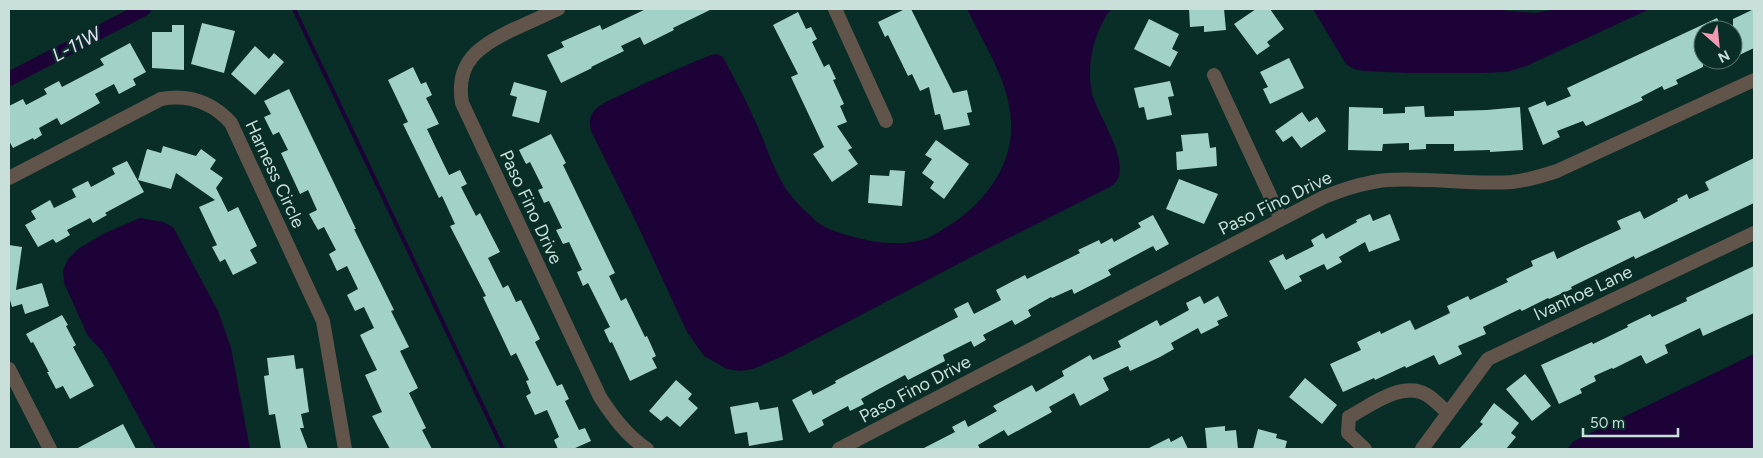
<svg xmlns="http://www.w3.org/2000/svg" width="1763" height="458" font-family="Figtree,sans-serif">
<rect width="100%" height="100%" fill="#092d27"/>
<path fill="#1c0236" d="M967 9H1111C1094 31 1086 65 1092 93 1098 116 1125 152 1119 176 1118 181 1114 184 1110 187L977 254 783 356 753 369 740 371 727 369 704 356 687 332 638 226 591 131C589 123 589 116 595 110 602 102 615 98 625 93 653 79 682 67 711 55L717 54 723 57C735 80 747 102 757 125 766 145 772 165 783 184 791 198 804 210 816 221 824 228 839 233 850 236 874 243 904 247 928 238 934 235 940 231 945 228 982 206 1014 167 1011 121 1009 81 984 44 967 9Z
M1313 9H1497L1509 11 1535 13 1557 9H1650L1526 66 1507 72 1481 73H1409L1364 71 1354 69 1346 64Z
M140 218 163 222 173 227 218 311 231 348 250 449H156L112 368 102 351 88 336 64 283 63 270 68 259 78 249 105 233Z
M1754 354V449H1567L1574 441Z"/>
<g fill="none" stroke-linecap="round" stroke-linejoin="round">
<path stroke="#1c0236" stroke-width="4" d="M294 9 503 449"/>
<path stroke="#1c0236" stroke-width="14" d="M9 79 144 9"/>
</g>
<path fill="#a2d1c7" d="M646 9H712L673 28 674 30 644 45 640 37 621 46 624 51 591 67 592 68 561 83 547 55 564 47 561 42 600 25 602 30Z
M905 9H911L953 93 967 90 972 112 967 113 970 125 944 130 940 114 935 115 929 87 920 91 912 74 908 76 888 35 885 37 878 22Z
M1189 9H1224L1226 30 1204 32V26L1190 27Z
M1256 9H1270L1284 29 1267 42 1270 46 1257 55 1234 24Z
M1754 9V48L1733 58V19Z
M798 12 806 29 811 27 817 39 812 42 824 67 829 64 836 79 833 80 844 104 840 106 847 122 837 126 852 148 848 150 858 164 832 182 813 154 824 147 791 77 798 74 773 25Z
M1717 18 1723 30H1703V67L1676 80 1678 84 1664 90 1662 86 1641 97 1643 100 1586 126 1583 121 1557 131 1560 137 1543 145 1528 108 1545 101 1547 106 1571 96 1567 88Z
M1149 19 1179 34 1172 49 1178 52 1170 67 1134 49Z
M202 23 235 31 224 73 191 64Z
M172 25H184V70L152 68V32H172Z
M130 43 146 72 133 79 136 85 119 94 114 84 95 94 100 103 61 125 57 118 39 128 42 135 34 140 33 138 13 148 9 141V106L23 99 26 105 47 94 44 89 59 81 62 87 104 65 100 59Z
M255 46 269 59 274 53 284 62 255 95 231 74Z
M1289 58 1304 88 1270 104 1263 89 1268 87 1260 72Z
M413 67 421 84 426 82 432 95 426 98 439 124 427 129 435 146 449 175 460 170 467 184 461 187 476 216 480 213 500 252 488 258 503 288 508 285 516 302 521 300 540 339 535 342 557 386 562 384 569 399 565 401 579 430 585 428 591 441 573 449H558L554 440 559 437 547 410 535 415 526 396 531 393 526 381 529 380 516 353 511 356 483 297 486 296 450 226 455 224 442 196 439 198 403 124 408 122 388 80Z
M1170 81 1174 96 1168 97 1172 115 1147 120 1144 107 1139 108 1134 88Z
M514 82 547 91 539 123 512 116 517 97 510 95Z
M289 89 356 229H354L394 310 391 311 409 347 400 351 418 388 409 393 426 428 422 430 432 449H390L372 416 382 412 365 375 377 370 360 335 374 328 364 307 355 311 347 295 358 289 347 266 337 271 329 254 336 250 324 227 318 230 309 214 317 210 308 190 300 194 281 153 288 150 279 132 273 135 264 117 271 114 264 101Z
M1424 106 1425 117 1454 116V111L1487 110 1520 107 1523 150 1490 152V150L1454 151V144H1426V149L1409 150V143L1383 144 1382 151 1348 150 1349 107 1383 108V114L1405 113V107Z
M1302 112 1309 122 1317 117 1326 131 1301 148 1292 136 1283 142 1275 131Z
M1208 133 1210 148 1216 147 1217 166 1177 170 1176 152 1183 151 1181 135Z
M551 134 566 163 563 165 615 273 609 276 621 301 626 298 645 337 647 336 656 356 652 358 657 368 630 381 612 342 610 343 604 330 610 327 588 283 583 286 577 272 582 270 569 242 563 244 556 230 562 228 549 201 544 203 538 190 543 188 530 162 526 164 519 150Z
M936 140 969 164 944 199 930 188 934 182 922 173 932 159 925 155Z
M163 146 196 156 201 149 216 160 210 169 223 178 216 188 228 212 238 207 257 246 250 250 257 263 233 275 225 259 220 262 212 247 217 245 199 207 215 200 176 173 171 189 138 180 147 149 161 153Z
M1754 158V203L1635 259 1634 256 1571 287 1572 289 1549 299 1548 298 1522 311 1520 309 1483 327 1486 334 1458 346 1462 354 1439 365 1434 355 1406 368 1405 366 1375 380 1374 378 1343 392 1330 364 1361 350 1357 342 1380 331 1381 334 1410 320 1415 330 1450 313 1447 306 1468 296 1470 300 1508 282 1506 279 1533 266 1531 261 1554 251 1557 259 1586 245 1621 229 1617 221 1640 211 1644 219 1678 201 1677 199 1687 194 1689 199 1709 190 1705 182Z
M127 161 144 192 105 213 107 215 93 223 90 218 67 230 70 235 56 243 53 239 38 247 25 225 36 219 31 211 50 200 54 208 76 197 72 189 88 181 91 187 115 174 112 168Z
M890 170 905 171 902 206 868 203 870 175 889 176Z
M1179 179 1218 194 1204 224 1166 209Z
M1370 214 1373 221 1390 214 1400 240 1369 252 1365 242 1339 257 1342 262 1327 270 1324 264 1299 276 1302 281 1285 290 1269 261 1283 254 1286 260 1314 246 1311 240 1323 233 1326 239 1357 222 1356 220Z
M1153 215 1169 244 1156 251 1153 246 1108 270 1111 275 1074 294 1072 289 1052 298 1051 297 1028 310 1031 316 1015 325 1012 320 983 335 986 340 974 347 971 341 943 355 945 361 908 380 905 375 877 390 861 399 864 404 850 411 848 406 822 420 824 425 809 433 792 400 811 390 813 395 836 383 835 381 958 317 954 309 968 302 974 314 1001 300 996 290 1025 275 1027 279 1080 253 1078 250 1099 240 1101 244 1112 238 1114 242 1141 227 1138 223Z
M9 245 22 247 16 290 42 283 49 306 25 314 22 304 12 307 9 297Z
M1754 266V313L1703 336 1700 328 1665 345 1668 353 1646 364 1641 355 1613 369 1612 368 1594 376 1596 381 1580 389 1582 393 1559 404 1541 365 1592 342 1593 344 1628 327 1627 325 1650 314 1652 317 1687 301 1686 298Z
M1200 296 1204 304 1218 296 1228 316 1217 321 1219 325 1201 334 1198 328 1171 343 1174 349 1160 357 1130 371 1128 366 1103 378 1109 390 1080 406 1074 393 1049 407 1052 412 1008 436 1004 430 978 445 980 449H922L955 432 952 427 965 420 968 427 997 411 993 406 1032 385 1036 392 1064 376 1062 371 1090 355 1093 360 1121 347 1118 341 1157 320 1160 326 1189 310 1186 303Z
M62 315 68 325 66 326 76 345 73 347 94 386 70 399 63 386 56 389 47 372H49L33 342 31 343 26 334Z
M294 355 296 369 303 368 309 412 301 414 304 428H300L308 449H281L275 414 269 415 267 400 264 376 269 375 267 358Z
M1525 374 1551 406 1532 421 1506 389Z
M1305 378 1337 405 1322 424 1289 397Z
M676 380 692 394 688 399 698 408 680 427 667 416 661 421 649 411Z
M758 402 760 410 778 407 783 440 749 446 747 432 735 434 730 407Z
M1494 403 1519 423 1511 433 1516 437 1506 449H1459L1483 424 1480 422Z
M123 424 136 449H76Z
M1225 426V431L1236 430 1238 449H1207L1205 428Z
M1258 429 1277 434 1276 438 1287 441 1285 449H1253Z
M1182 436 1188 449H1147L1169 438 1171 442Z"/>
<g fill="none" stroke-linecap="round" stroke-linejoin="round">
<path stroke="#61544a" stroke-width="14" d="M558 9C543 16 528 23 512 30 479 46 455 62 462 103L600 397C613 417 627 436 647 449
M835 9 886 121
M1214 75 1281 219
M9 178 161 99C189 94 212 102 231 123L323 321 345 449
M9 369 50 449
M839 449 1324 197C1344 189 1365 182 1387 180 1428 177 1471 185 1512 182 1528 180 1542 176 1557 171L1754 80
M1365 449 1348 433 1349 417C1371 405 1403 380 1427 395 1435 400 1441 407 1448 413
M1422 449 1488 359 1754 233"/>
</g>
<g text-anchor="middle" stroke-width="5" stroke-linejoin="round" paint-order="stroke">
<g font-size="18" fill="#c8dfda" stroke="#092d27">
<text transform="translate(275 174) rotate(65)" y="6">Harness Circle</text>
<text transform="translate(1275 203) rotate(-26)" y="6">Paso Fino Drive</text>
<text transform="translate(531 207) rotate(65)" y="6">Paso Fino Drive</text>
<text transform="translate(1583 293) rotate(-25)" y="6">Ivanhoe Lane</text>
<text transform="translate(915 389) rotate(-28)" y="6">Paso Fino Drive</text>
</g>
<g font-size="19" font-style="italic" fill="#e6ddf8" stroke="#092d27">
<text transform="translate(76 44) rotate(-28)" y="7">L-11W</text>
</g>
</g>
<rect width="1763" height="458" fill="none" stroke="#c8dfda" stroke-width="20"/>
<g transform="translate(1718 45) rotate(153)"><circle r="24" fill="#092d27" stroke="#55746f"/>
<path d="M0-4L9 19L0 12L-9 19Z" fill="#f19ab3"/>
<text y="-8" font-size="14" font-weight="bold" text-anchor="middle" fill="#c8dfda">N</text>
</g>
<path d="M1583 428v8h95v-8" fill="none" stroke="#c8dfda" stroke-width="2.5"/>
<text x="1590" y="428" font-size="15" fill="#c8dfda" stroke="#092d27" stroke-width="4" paint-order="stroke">50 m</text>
</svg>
